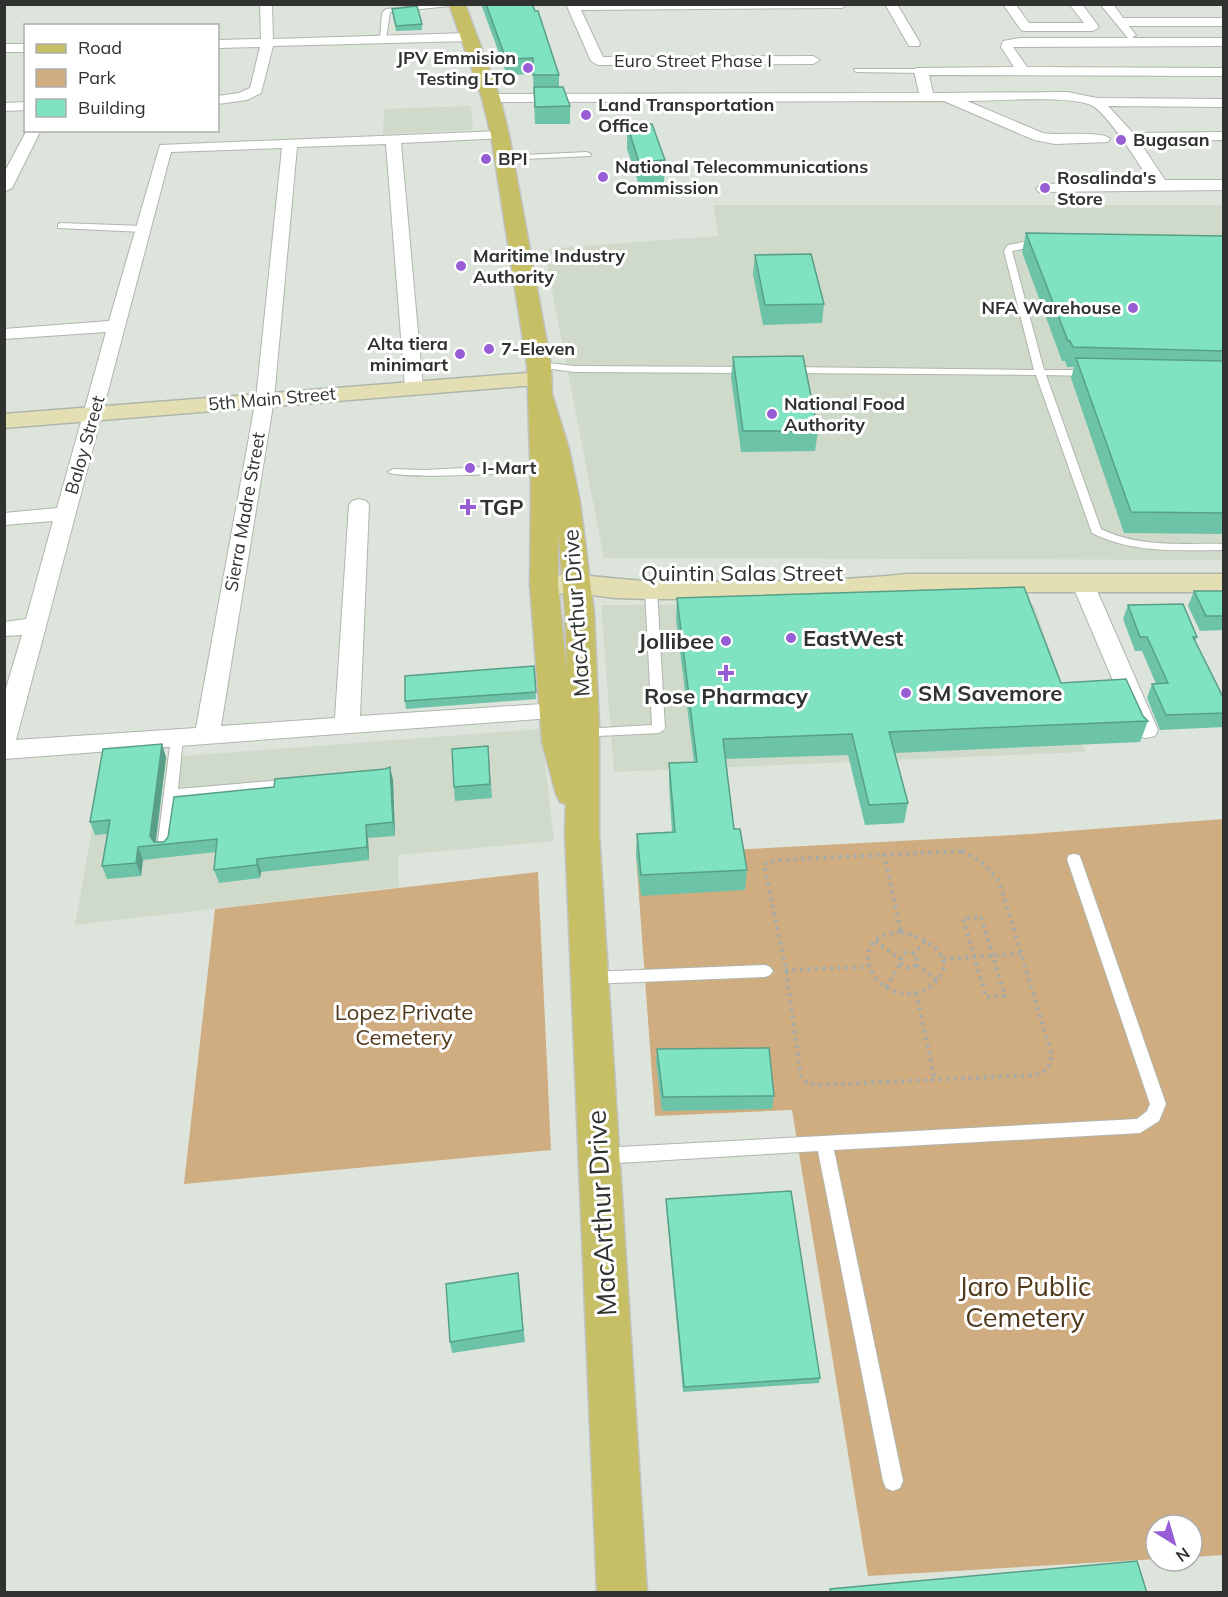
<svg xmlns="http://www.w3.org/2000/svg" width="1228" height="1597" font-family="Mulish,sans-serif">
<rect width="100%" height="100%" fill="#dde4db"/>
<path fill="#cfdacb" d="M471 106 473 130 383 134 384 109Z
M713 205H1223V560L604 558 544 249 719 236Z
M1034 604 1085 752 614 772 601 605Z
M541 729 554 841 398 855 399 887 75 925 104 762Z"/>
<path fill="#d0ac81" d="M1223 819V1555L1192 1557V1525H1156V1559L868 1576 792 1110 655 1116 636 855 1030 834Z
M538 872 551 1150 184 1184 215 909Z"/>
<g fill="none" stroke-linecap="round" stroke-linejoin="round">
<g stroke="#afb6ad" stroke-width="2">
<path id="lane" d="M437 4 460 5 390 12 386 39 383 41 380 39 382 13 386 9Z
M854 69H921L924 71 921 73 856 72Z
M587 152 591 154 590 156 503 160 499 158 503 156Z
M61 223 143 226 147 229 143 232 58 228V224Z
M1041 239 1044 240V244L1012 251 1044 370H1089L1094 373 1089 376 1046 375 1101 529C1139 548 1182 543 1224 544V550C1178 550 1134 554 1092 533L1036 375 788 373 783 370 788 367 1034 370 1004 251 1008 245Z
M539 362 575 366 750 367 755 370 750 373 575 372 536 367 534 365Z
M544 464 549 467 548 469C528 473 398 480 388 472L393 469 425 470Z
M651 586 657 590 665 729 659 733 578 737 577 734 578 731 583 729 652 725 645 590Z
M177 733 183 738 178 789 293 779 300 784 293 789 177 799 171 849 169 853H159L157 849 171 738Z
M1074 854 1079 855 1081 859 1166 1104 1159 1121 1140 1133 834 1150 903 1481 900 1488 893 1491 886 1488 883 1481 818 1151 601 1164 595 1161 593 1156 595 1151 601 1148 1137 1119 1147 1111 1150 1104 1067 859 1069 855Z
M765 965 770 967 773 971 770 975 765 977 590 984 585 982 582 978 585 974 590 972Z"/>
</g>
<g stroke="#afb6ad" stroke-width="2">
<path id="street" d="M260 4H272L273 39 469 33 475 37 469 41 273 46 261 93 247 100 218 104V96L239 93 250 88 260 47 218 48V40L261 39Z
M566 4H848L842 8 581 10 603 57 813 56 820 60 813 64 598 65 591 61Z
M885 4H897L920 43 919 46H909Z
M1003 4H1015L1029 23H1084L1069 4H1082L1099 27 1093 31H1025L1021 30Z
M1100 4H1113L1123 18H1224V26H1129L1136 35 1132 38H1224V46L1013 47 1027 67 1224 68V76L929 75 933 93 1068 92 1097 98 1224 99V107L1108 106 1133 133 1224 132V140L1139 141 1165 180H1224V190L1039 192 1036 189 1039 186 1044 184 1150 181C1139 164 1107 112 1091 105 1068 95 995 101 967 101L1043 133C1058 136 1102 130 1110 139L1108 142 1055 144 1034 140 944 101 491 102 484 98 491 94 919 93 914 71 916 68 1014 67 1001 47 1003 41 1020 38H1128Z
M4 44H26V52H4Z
M26 102V110L4 111V103Z
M27 130H41L12 188 4 192V173Z
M500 131 507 135 505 138 401 143 423 388 421 392H407L405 388 386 144 297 147 274 399 221 726 335 718 349 505 352 501 359 499 366 501 369 505 360 716 557 703 565 705 569 711 565 717 4 759V695L22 635 4 636V622L26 619 53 521 4 525V513L57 508 106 332 4 339V329L109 321 160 145ZM282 148 256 399 196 728 16 740 171 152Z
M1083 577 1091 579 1094 584 1158 730 1155 736 1146 738 1137 736 1134 730 1072 584 1075 579Z"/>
</g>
<g stroke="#afb6ad" stroke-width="3">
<path id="secondary" d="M540 372 548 374 552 379 548 384 4 428V414Z
M907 574H1224V592H907L850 598 651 599 615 598 577 593 544 594 534 591 530 585 534 579C572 569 613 581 652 581 737 582 822 583 907 574Z"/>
</g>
<g stroke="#c1c2c1" stroke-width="3">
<path id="primary" d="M449 4H465L500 98 509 135 551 365 552 394 569 449 580 502 594 613 599 724V833L647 1592H597L565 833 566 804 560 802 556 794 542 742 530 585 531 489 527 365 491 135 482 98ZM558 531 565 613 567 675 558 585Z"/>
</g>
<path stroke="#a7ada6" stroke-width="4" stroke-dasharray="3 4.5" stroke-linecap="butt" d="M962 851 979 860 999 881 1052 1055 1048 1069 1036 1075 819 1085 807 1083 801 1077 786 970 764 864 777 860Z
M884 854 901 932
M981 917 1005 996 986 997 963 918Z
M901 932C924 936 961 958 935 982 930 988 923 992 916 993 870 1001 843 935 901 932Z
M875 941 900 959
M901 960a8 8 0 1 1 16 0a8 8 0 1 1-16 0Z
M913 955 926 940
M943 959 1020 954
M916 965 939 981
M785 970 868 967
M886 987 901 963
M916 993 935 1080"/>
<use href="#lane" fill="#fff" fill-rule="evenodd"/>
<use href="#street" fill="#fff" fill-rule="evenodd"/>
<use href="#secondary" fill="#e3dfb2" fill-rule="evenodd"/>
<use href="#primary" fill="#c7bf66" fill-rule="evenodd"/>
</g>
<path fill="#6dc3a7" d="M481 4H532L559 75V87L570 106V124H535L533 74 507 75Z
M392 9 422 24V30L396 31Z
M627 125 665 160 664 184 639 185 627 149Z
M1026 233 1224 236V534L1124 533 1071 378 1074 367H1067L1065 361H1062L1022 252Z
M755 255 824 304 822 323 763 325 753 274Z
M733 357 818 431 815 451 741 452 731 377Z
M1194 591H1224V630L1200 631 1188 606Z
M677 598 1061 683 1143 716 1148 721 1140 742 895 753 908 803 904 823 865 825 848 755 725 759 734 829 747 870 745 890 641 896 636 855 637 834 672 832 669 784V763L694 762 676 619Z
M1128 605 1197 637 1195 641 1224 699V727L1160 730 1147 698 1152 684H1156L1142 651H1135L1123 619Z
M534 666 536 699 406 709 405 701Z
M488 746 492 798 455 801 454 787Z
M166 757 156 842H164L393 780 395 836 368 838 369 860 261 872 260 878 219 883 214 870 216 852 143 860 141 876 107 879 102 866 107 834 95 835 90 822Z
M657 1049 774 1096 772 1109 662 1111 656 1062Z
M666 1199 820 1378 819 1383 683 1392 666 1205Z
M518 1273 525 1342 452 1353 450 1342Z"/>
<path fill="#599f88" d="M390 4H409L390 6Z
M162 744 166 757 155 845 150 836Z
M390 767 393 780 395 836 393 822Z
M366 825 368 838 369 860 367 847Z
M138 847 143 860 141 876 136 863Z
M257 859 261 872 260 878 257 865Z"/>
<path fill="#7fe3c2" stroke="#599f88" stroke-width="1.5" d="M486 4H532L535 11H538L559 75H533V58L506 59Z
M417 6 422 24 396 26 392 9Z
M534 87H563L570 106 535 107Z
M652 124 665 160 639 162 627 125Z
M1026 233 1224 236V351L1073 347 1070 341H1068Z
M811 254 824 304 765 305 755 255Z
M803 356 818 431H743L733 357Z
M1076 358 1224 361V513L1131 512Z
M1024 587 1061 683 1126 679 1143 716 1148 721 889 732 908 803 869 805 852 734 723 739 734 829H740L747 870 641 875 637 834 675 832 669 763 697 762 677 598Z
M1194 591H1224V616H1206Z
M1183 604 1197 637H1193L1224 699V713L1166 715 1152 684 1168 683 1147 637H1140L1128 605Z
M534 666 536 692 405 701V676Z
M162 744 150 836 154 842H164L168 837 174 797 274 787 275 779 385 769 390 767 393 822 366 825 367 847 257 859V865L214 870 217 839 138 847 136 863 102 866 110 820 90 822 103 749Z
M488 746 490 784 454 787 452 749Z
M769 1048 774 1096 663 1097 657 1049Z
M791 1191 820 1378 684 1387 666 1199Z
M518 1273 523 1330 450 1342 446 1284Z
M1137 1561 1147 1593H831L830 1589Z"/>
<g fill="#965dd5" stroke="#fff" stroke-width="2">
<circle cx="528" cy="68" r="6"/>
<circle cx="586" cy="115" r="6"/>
<circle cx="1121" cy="140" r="6"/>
<circle cx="486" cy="159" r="6"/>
<circle cx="603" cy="177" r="6"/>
<circle cx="1045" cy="188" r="6"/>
<circle cx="461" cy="266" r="6"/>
<circle cx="1133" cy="308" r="6"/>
<circle cx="489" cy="349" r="6"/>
<circle cx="460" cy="354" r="6"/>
<circle cx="772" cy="414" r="6"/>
<circle cx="470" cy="468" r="6"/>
<path d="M465 498h6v6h6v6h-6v6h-6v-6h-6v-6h6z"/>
<circle cx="791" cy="638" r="6"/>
<circle cx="726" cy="641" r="6"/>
<path d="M723 664h6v6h6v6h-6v6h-6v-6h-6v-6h6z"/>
<circle cx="906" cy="693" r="6"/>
</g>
<g text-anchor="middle" stroke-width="6" stroke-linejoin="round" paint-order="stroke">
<g font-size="18" font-weight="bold" fill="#30322f" stroke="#fff" text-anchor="start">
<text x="516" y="64" text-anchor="end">JPV Emmision<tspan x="516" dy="21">Testing LTO</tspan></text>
<text x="598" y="111">Land Transportation<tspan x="598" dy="21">Office</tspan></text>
<text x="1133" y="146">Bugasan</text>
<text x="498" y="165">BPI</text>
<text x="615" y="173">National Telecommunications<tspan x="615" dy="21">Commission</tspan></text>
<text x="1057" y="184">Rosalinda's<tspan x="1057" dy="21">Store</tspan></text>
<text x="473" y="262">Maritime Industry<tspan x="473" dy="21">Authority</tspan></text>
<text x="1121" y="314" text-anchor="end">NFA Warehouse</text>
<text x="448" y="350" text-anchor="end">Alta tiera<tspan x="448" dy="21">minimart</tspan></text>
<text x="501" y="355">7-Eleven</text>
<text x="784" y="410">National Food<tspan x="784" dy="21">Authority</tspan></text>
<text x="482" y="474">I-Mart</text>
</g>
<g font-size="18" fill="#30322f" stroke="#fff">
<text x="693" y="67">Euro Street Phase I</text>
<text transform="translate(272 399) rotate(-5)" y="6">5th Main Street</text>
<text transform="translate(85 445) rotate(-74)" y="6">Baloy Street</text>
<text transform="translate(245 512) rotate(-80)" y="6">Sierra Madre Street</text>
</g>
<g font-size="22" font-weight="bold" fill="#30322f" stroke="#fff" text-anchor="start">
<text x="480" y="515">TGP</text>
<text x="803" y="646">EastWest</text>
<text x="714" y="649" text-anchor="end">Jollibee</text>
<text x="918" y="701">SM Savemore</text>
<text x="726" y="704" text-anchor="middle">Rose Pharmacy</text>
</g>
<g font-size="22" fill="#30322f" stroke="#fff">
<text x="742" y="581">Quintin Salas Street</text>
<text transform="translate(576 613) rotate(-94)" y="8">MacArthur Drive</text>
</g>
<g font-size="22" fill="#50381b" stroke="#fff">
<text x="404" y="1020">Lopez Private<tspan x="404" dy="25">Cemetery</tspan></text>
</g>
<g font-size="27" fill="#30322f" stroke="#fff">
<text transform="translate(602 1213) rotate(-93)" y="9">MacArthur Drive</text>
</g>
<g font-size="27" fill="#50381b" stroke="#fff">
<text x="1025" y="1296">Jaro Public<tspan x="1025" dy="31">Cemetery</tspan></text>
</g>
</g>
<rect width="1228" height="1597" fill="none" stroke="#30322f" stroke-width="12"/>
<rect x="24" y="24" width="195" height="108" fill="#ffffff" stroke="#acadac" stroke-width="1.5"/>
<rect x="36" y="44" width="30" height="9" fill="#c7bf66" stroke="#acadac" stroke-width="1.5"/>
<text x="78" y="54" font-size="18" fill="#30322f">Road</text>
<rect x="36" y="69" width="30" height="18" fill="#d0ac81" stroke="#acadac" stroke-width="1.5"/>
<text x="78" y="84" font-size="18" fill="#30322f">Park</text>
<rect x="36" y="99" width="30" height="18" fill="#7fe3c2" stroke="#acadac" stroke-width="1.5"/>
<text x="78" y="114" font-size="18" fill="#30322f">Building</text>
<g transform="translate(1174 1543) rotate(143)"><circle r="28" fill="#ffffff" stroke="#acadac" stroke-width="1.5"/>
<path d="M0-4.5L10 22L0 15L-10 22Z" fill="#965dd5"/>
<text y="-9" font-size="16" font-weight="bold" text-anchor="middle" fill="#30322f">N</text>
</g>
</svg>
